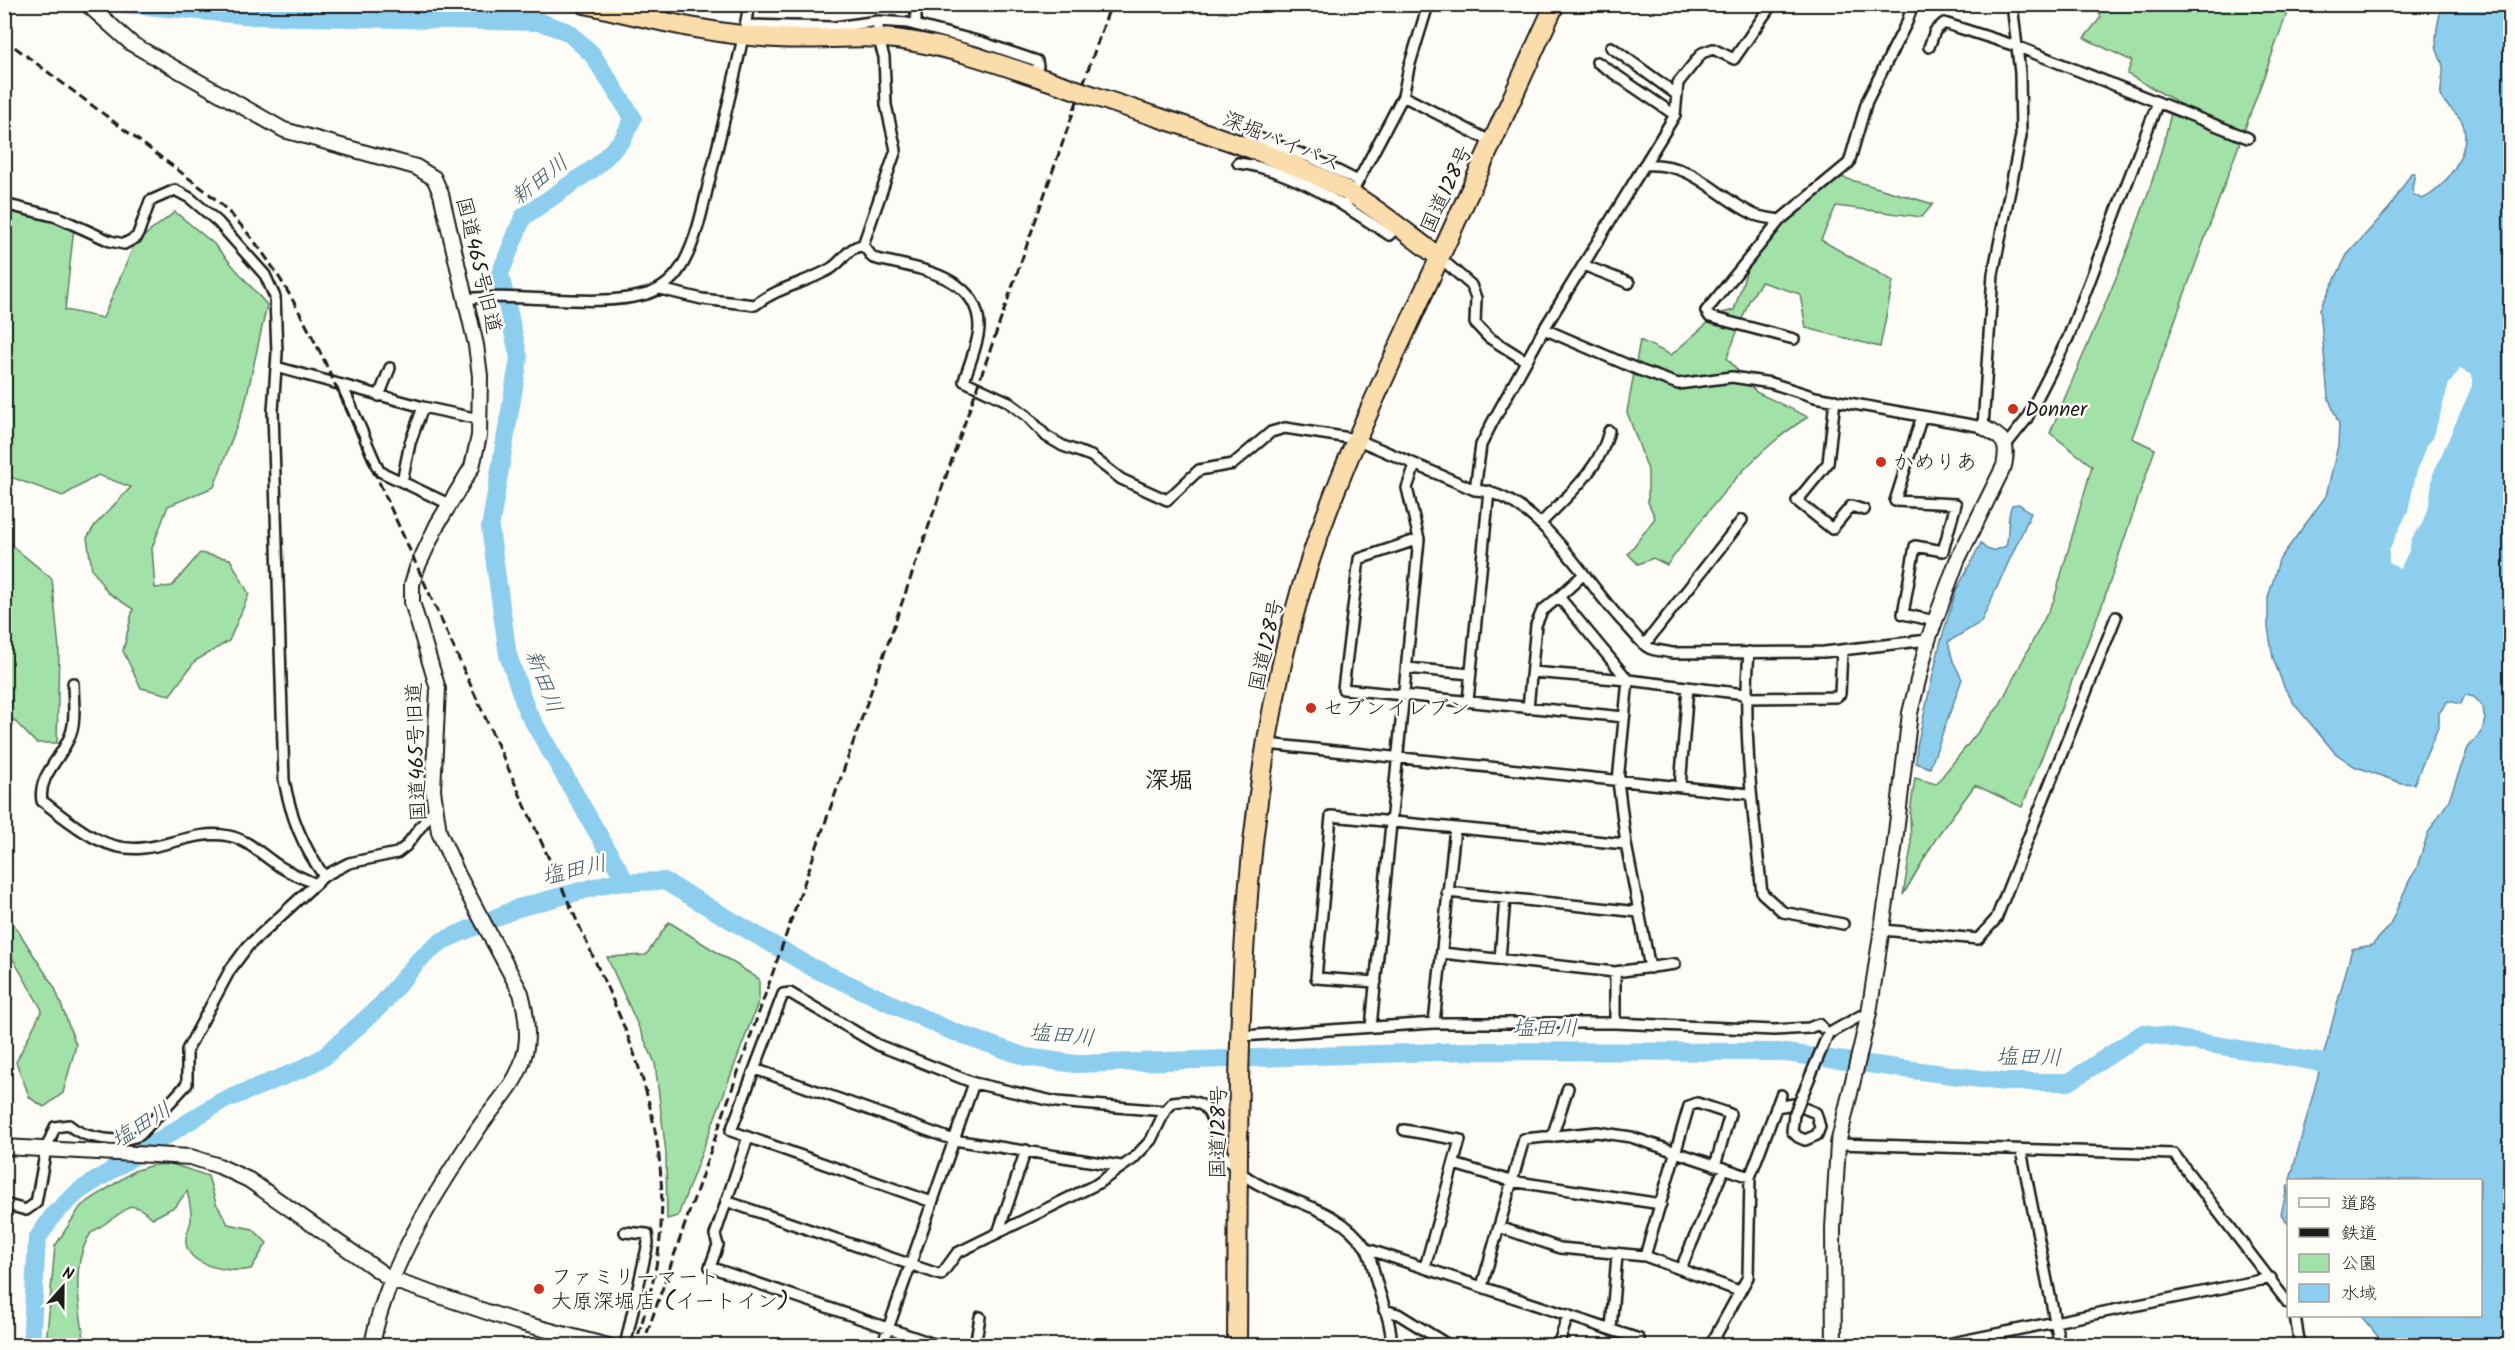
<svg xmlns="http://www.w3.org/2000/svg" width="2515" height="1350" font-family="Kalam,'Klee One',sans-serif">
<rect width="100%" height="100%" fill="#fdfcf7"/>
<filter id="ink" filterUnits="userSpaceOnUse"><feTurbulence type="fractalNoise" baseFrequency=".0167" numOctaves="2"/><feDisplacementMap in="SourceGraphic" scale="12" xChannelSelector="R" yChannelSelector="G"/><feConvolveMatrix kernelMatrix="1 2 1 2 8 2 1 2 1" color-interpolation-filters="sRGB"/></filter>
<g filter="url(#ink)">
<path fill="#a2e1a8" stroke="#5f7e62" stroke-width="1.5" d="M2095 5H2290L2132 438 2155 449 2102 605 2022 807 1975 785 1938 835 1903 895 1911 848 1910 813 1915 778 1936 784 1999 706 2054 600 2092 466 2050 433C2095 324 2149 217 2174 100L2127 74 2132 61 2084 38 2101 17Z
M1841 177 1933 204 1922 217 1836 206 1821 240 1893 281 1880 347 1806 328 1800 294 1761 282 1749 301 1727 358 1756 392 1808 417C1748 454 1709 510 1667 565L1653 558 1638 564 1628 554 1655 518 1648 502V470L1627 412 1640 340 1671 355 1718 314 1734 310 1747 270 1793 213Z
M4 198 74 227 65 310 103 318 135 243 175 212 213 243 267 305 245 404 214 487 168 506 152 548 155 588 172 586 200 553 230 559 249 594 229 641 195 661 170 695 141 688 123 651 133 609 107 592 92 569 87 538 95 525 131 487 98 475 63 496 5 475Z
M4 539 52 579 59 649 57 743H36L5 711Z
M4 909 55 988 76 1045 63 1093 44 1107 30 1098 16 1062 42 1010 5 945Z
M669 922 759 979V1000L678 1216 667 1219 666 1153 655 1063 607 957 646 955Z
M172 1164 208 1176 216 1203 228 1224 253 1229 267 1243 251 1269C233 1273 189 1268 186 1243 185 1236 190 1227 191 1220 192 1211 189 1200 187 1191L176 1206 153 1218 139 1208 131 1206 91 1233C69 1266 80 1309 85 1345H46L55 1246 81 1206 134 1171 153 1165Z"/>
<path fill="#8dceee" stroke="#60879a" stroke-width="1.5" d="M2442 5H2510V1345H2385L2361 1316H2480V1180H2290L2352 949 2372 945 2389 927 2409 881 2416 870 2428 833 2448 802 2468 748 2482 731 2485 719 2481 704 2474 697 2465 695 2461 704 2448 701 2439 713V725L2414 784 2401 783 2354 766 2335 753 2295 705 2284 687 2273 658 2268 627V598L2279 560 2326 496 2338 446 2339 424 2328 397 2320 309 2347 255 2391 206 2411 173H2415L2412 189 2414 195 2422 199C2446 189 2472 150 2463 124 2459 112 2443 106 2441 95 2440 86 2444 76 2443 67 2442 61 2439 56 2437 50 2434 34 2439 19 2442 5Z
M2019 504 2031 513 1981 622 1948 642 1953 661 1962 679 1930 768 1916 763 1917 746 1940 644 1956 591 1981 543C1988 554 1995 551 2006 546 2010 533 2006 517 2012 505Z
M2288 1185V1224L2281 1214Z"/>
<path fill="#fdfcf7" d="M2460 369 2472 375V386L2433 474 2429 504 2422 524 2412 538 2408 553 2400 569 2389 563V550L2408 511 2416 474 2426 446 2433 438 2449 384Z"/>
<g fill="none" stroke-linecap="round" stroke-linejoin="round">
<path stroke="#8dceee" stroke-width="18" d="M125 4 254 16 540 22 568 32 592 54 633 118 623 139 597 166 523 217 500 274 519 358 490 528 508 655 527 711 626 882
M31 1346 37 1239 54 1214 79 1191 220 1102 302 1069 324 1057 382 1004 418 961 442 941 518 908 610 883 664 881 813 968 949 1030 1026 1057 1076 1064 1470 1051 1778 1052 2003 1082H2069L2143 1033 2324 1063"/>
<g stroke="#1c1c1c" stroke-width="14">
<path id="street" d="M878 21V37L884 57 886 105 896 150 863 245 873 258C911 268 980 273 979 328 978 345 969 364 964 381L1007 401 1027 416 1046 436 1063 446 1091 456 1121 479 1167 500 1199 470 1233 464 1271 432 1285 428 1356 439 1475 490C1539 494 1585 584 1626 625 1633 632 1641 644 1649 648 1656 651 1665 651 1672 653L1824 652 1928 640
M746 25 835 27 878 21 907 23 981 42 1037 61 1038 66
M916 25V4
M1611 47 1676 94
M1929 47 1935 31 1944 23 2016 46 2248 138
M1597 62 1675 115
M1403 96 1492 142
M1248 134 1312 158 1358 181
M1238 163C1294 170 1343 205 1389 235L1397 227
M1644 165C1695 162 1713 195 1753 214 1760 218 1772 218 1780 220
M4 204 57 217 110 241 124 244 137 237 150 201 175 190 190 198 218 222 265 275 275 297 277 353 273 411 284 780C291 817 302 845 324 876
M1345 206 1403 96 1409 67 1428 5
M1439 257 1471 285 1476 298 1475 323 1488 337 1526 361
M1583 265 1629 283
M660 289 702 299 755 305C778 287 806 283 830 269 844 261 846 248 863 245
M464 299C521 292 595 309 647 294 663 289 676 277 684 262 699 234 704 200 712 170 725 115 740 60 749 4
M1544 329 1639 370 1678 384 1732 377 1771 383 1815 397 1983 427 1993 274 2021 136 2020 73 2012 4
M1794 339 1710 317 1706 311 1780 220 1849 163 1867 101 1907 22 1913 4
M276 367 423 407 479 419
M342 385 379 471 449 504
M379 396 390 368
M1835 400 1828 463 1797 501 1832 529 1851 506 1864 510
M1922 416 1895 501 1956 504 1943 551 1915 546 1903 614 1935 621
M2006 445 2026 420 2068 338 2158 102
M402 482 410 443 423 407
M1475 490 1481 445 1492 423 1544 329 1675 115 1678 83 1702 53 1713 49 1734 59 1772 4
M1540 524C1567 496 1600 470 1609 431
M1419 539 1359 559 1343 689 1624 717
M1584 574 1559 597 1628 680 1618 781 1626 844 1650 968
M1645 644 1742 520
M1749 652C1742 733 1753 813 1762 893L1783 912 1843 924
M1407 668 1470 674
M1532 672 1628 680 1745 694
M73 683C73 698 76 715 72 730 66 755 37 774 42 801 72 823 103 853 143 848 172 845 199 830 229 836 248 840 261 854 276 864 287 872 301 877 313 883
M1746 698 1836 697 1840 694 1842 651
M1468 701 1489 491
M1528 708 1536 625 1542 611 1559 597
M1267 744 1749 794
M1680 787 1688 687
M1447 892 1639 912
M1883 930 1978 939 1996 919 2116 617
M1442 953 1615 972 1675 964
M1500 959 1505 898
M1376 982 1316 978 1331 816 1626 844
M1434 1023 1455 828
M1615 1023V972
M1371 1027 1419 539 1407 488 1415 465
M1242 1036 1434 1023H1615L1774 1030 1809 1028 1819 1024 1828 1034 1860 1016
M755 1069 954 1140 1121 1166
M1776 1107 1794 1104 1816 1113 1820 1127 1817 1135 1805 1140 1798 1137 1792 1131 1794 1115
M1404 1130 1460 1140 1425 1267
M748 1137 715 1235 718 1245 710 1267 940 1346
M1552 1137 1568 1088
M1838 1144 2174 1154 2288 1303
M2021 1150 2060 1346
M1454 1164 1511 1181 1661 1204
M726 1201 941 1275 957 1253 1097 1184 1133 1159 1151 1140 1165 1111 1173 1102C1215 1095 1211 1122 1220 1149 1223 1157 1232 1164 1238 1170 1274 1203 1335 1201 1366 1248 1372 1258 1374 1276 1378 1287 1383 1305 1393 1327 1391 1346
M932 1202 731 1131 783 994 790 993 878 1045 974 1083 1057 1102 1165 1111
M4 1204 26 1210 36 1203 46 1149 55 1127 69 1125C84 1139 121 1144 140 1135L187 1084V1050L230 970 248 946 324 876 349 863 397 853 406 846 434 809
M1499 1227 1560 1248 1645 1256 1689 1106 1697 1103 1730 1114 1715 1166
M625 1232 647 1234 648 1243 625 1346
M998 1233 1026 1150
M1367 1249 1639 1339
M1645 1256 1739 1291
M1681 1268 1724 1169
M1482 1286 1524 1139 1597 1132 1631 1137 1750 1177
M1384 1310 1398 1314 1450 1346
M2295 1316 2300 1346
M1611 1329 1617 1255
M882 1346 974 1083
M975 1346 980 1317
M1558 1346 1568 1315
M1710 1346 1748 1277 1750 1177 1781 1095
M1937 1346 2271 1278"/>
</g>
<g stroke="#1c1c1c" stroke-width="18">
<path id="secondary" d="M87 4 132 44 284 130 416 167 434 178 441 194 476 345 480 376 479 436 472 467 437 525 417 568 412 584V602L438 689 433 790 439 832 458 875 521 993C526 1012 530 1036 524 1056 517 1085 494 1105 478 1129 436 1192 385 1270 372 1346
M4 1147 191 1157 219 1166 249 1180 392 1280 517 1322 608 1346
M1834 1346 1833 1229 1838 1144 1869 1013 1894 850 1910 713 1928 640 1957 561 2004 466C2009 442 2004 439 1983 427"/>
</g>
<g stroke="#1c1c1c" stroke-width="22">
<path id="highway" d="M585 4C648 18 712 35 778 38 821 41 866 33 909 41 962 49 1012 69 1062 85
M1094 96C1176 125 1275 150 1350 193 1381 211 1410 236 1439 257
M1237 1346C1239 1104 1231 854 1293 618 1321 511 1368 412 1415 311 1462 209 1508 107 1555 4"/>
</g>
<use href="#street" stroke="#fdfcf7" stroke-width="9"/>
<use href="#secondary" stroke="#fdfcf7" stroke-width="14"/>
<use href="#highway" stroke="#fbddab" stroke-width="18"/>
<path stroke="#1c1c1c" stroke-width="3" stroke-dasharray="9 4.5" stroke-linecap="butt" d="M4 39 207 192C262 238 293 298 324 360L614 1003C645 1073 666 1148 661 1225 659 1266 647 1306 635 1346
M647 1333 1111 4"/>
<g stroke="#1c1c1c" stroke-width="14" stroke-linecap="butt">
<path id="street-bridge" d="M1794 1115 1828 1034"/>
</g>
<g stroke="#1c1c1c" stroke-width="22" stroke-linecap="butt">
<path id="highway-bridge" d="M1062 85 1094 96"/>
</g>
<use href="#street-bridge" stroke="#fdfcf7" stroke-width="9"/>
<use href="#highway-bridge" stroke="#fbddab" stroke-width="18"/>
</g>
</g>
<g fill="#c8321e" stroke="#fdfcf7" stroke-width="2">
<circle cx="2013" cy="409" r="6"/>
<circle cx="1881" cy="462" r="6"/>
<circle cx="1311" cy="708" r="6"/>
<circle cx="539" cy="1289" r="6"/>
</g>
<g text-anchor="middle" stroke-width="5" stroke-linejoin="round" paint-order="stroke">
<g font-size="21" fill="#1c1c1c" stroke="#fdfcf7">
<text transform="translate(1282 141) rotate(22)" y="7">深堀バイパス</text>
<text transform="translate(1446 189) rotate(-65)" y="7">国道128号</text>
<text transform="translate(479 265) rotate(77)" y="7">国道465号旧道</text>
<text transform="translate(1266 645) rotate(-77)" y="7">国道128号</text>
<text transform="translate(416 752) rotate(-92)" y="7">国道465号旧道</text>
<text transform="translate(1218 1132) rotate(-89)" y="7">国道128号</text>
</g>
<g font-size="21" fill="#1c1c1c" stroke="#fdfcf7" text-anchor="start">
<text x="2025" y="416">Donner</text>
<text x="1893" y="469">かめりあ</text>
<text x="1323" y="715">セブンイレブン</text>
<text x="551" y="1284">ファミリーマート<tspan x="551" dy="24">大原深堀店 (イートイン)</tspan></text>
</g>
<g font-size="22" font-style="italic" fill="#445a66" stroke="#fdfcf7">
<text transform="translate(539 179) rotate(-38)" y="8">新田川</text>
<text transform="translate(545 681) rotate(69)" y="8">新田川</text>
<text transform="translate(574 869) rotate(-13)" y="8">塩田川</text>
<text x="1545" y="1035">塩田川</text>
<text transform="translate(1062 1034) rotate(6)" y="8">塩田川</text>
<text transform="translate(2029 1056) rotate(1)" y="8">塩田川</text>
<text transform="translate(141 1124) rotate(-32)" y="8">塩田川</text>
</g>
<g font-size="24" font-weight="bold" fill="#1c1c1c" stroke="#fdfcf7">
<text x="1169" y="788">深堀</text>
</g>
</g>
<rect width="2515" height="1350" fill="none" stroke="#fdfcf7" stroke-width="24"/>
<rect x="12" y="12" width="2491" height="1326" fill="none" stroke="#1c1c1c" stroke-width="2" filter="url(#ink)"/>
<rect x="2287" y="1179" width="195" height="138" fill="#fdfcf7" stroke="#a3a29f" stroke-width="1.5"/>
<rect x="2299" y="1198" width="30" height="9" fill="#fdfcf7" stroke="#a3a29f" stroke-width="1.5"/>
<text x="2341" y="1209" font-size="18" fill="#1c1c1c">道路</text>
<rect x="2299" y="1228" width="30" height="9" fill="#1c1c1c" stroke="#a3a29f" stroke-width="1.5"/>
<text x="2341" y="1239" font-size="18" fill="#1c1c1c">鉄道</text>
<rect x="2299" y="1254" width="30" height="18" fill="#a2e1a8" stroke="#a3a29f" stroke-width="1.5"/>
<text x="2341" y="1269" font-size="18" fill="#1c1c1c">公園</text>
<rect x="2299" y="1284" width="30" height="18" fill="#8dceee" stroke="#a3a29f" stroke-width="1.5"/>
<text x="2341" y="1299" font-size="18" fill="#1c1c1c">水域</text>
<g transform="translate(63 1287) rotate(21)" stroke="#fdfcf7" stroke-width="4.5" paint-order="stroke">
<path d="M0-4.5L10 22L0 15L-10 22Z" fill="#1c1c1c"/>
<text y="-9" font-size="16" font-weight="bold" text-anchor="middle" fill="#1c1c1c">N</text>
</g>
</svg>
